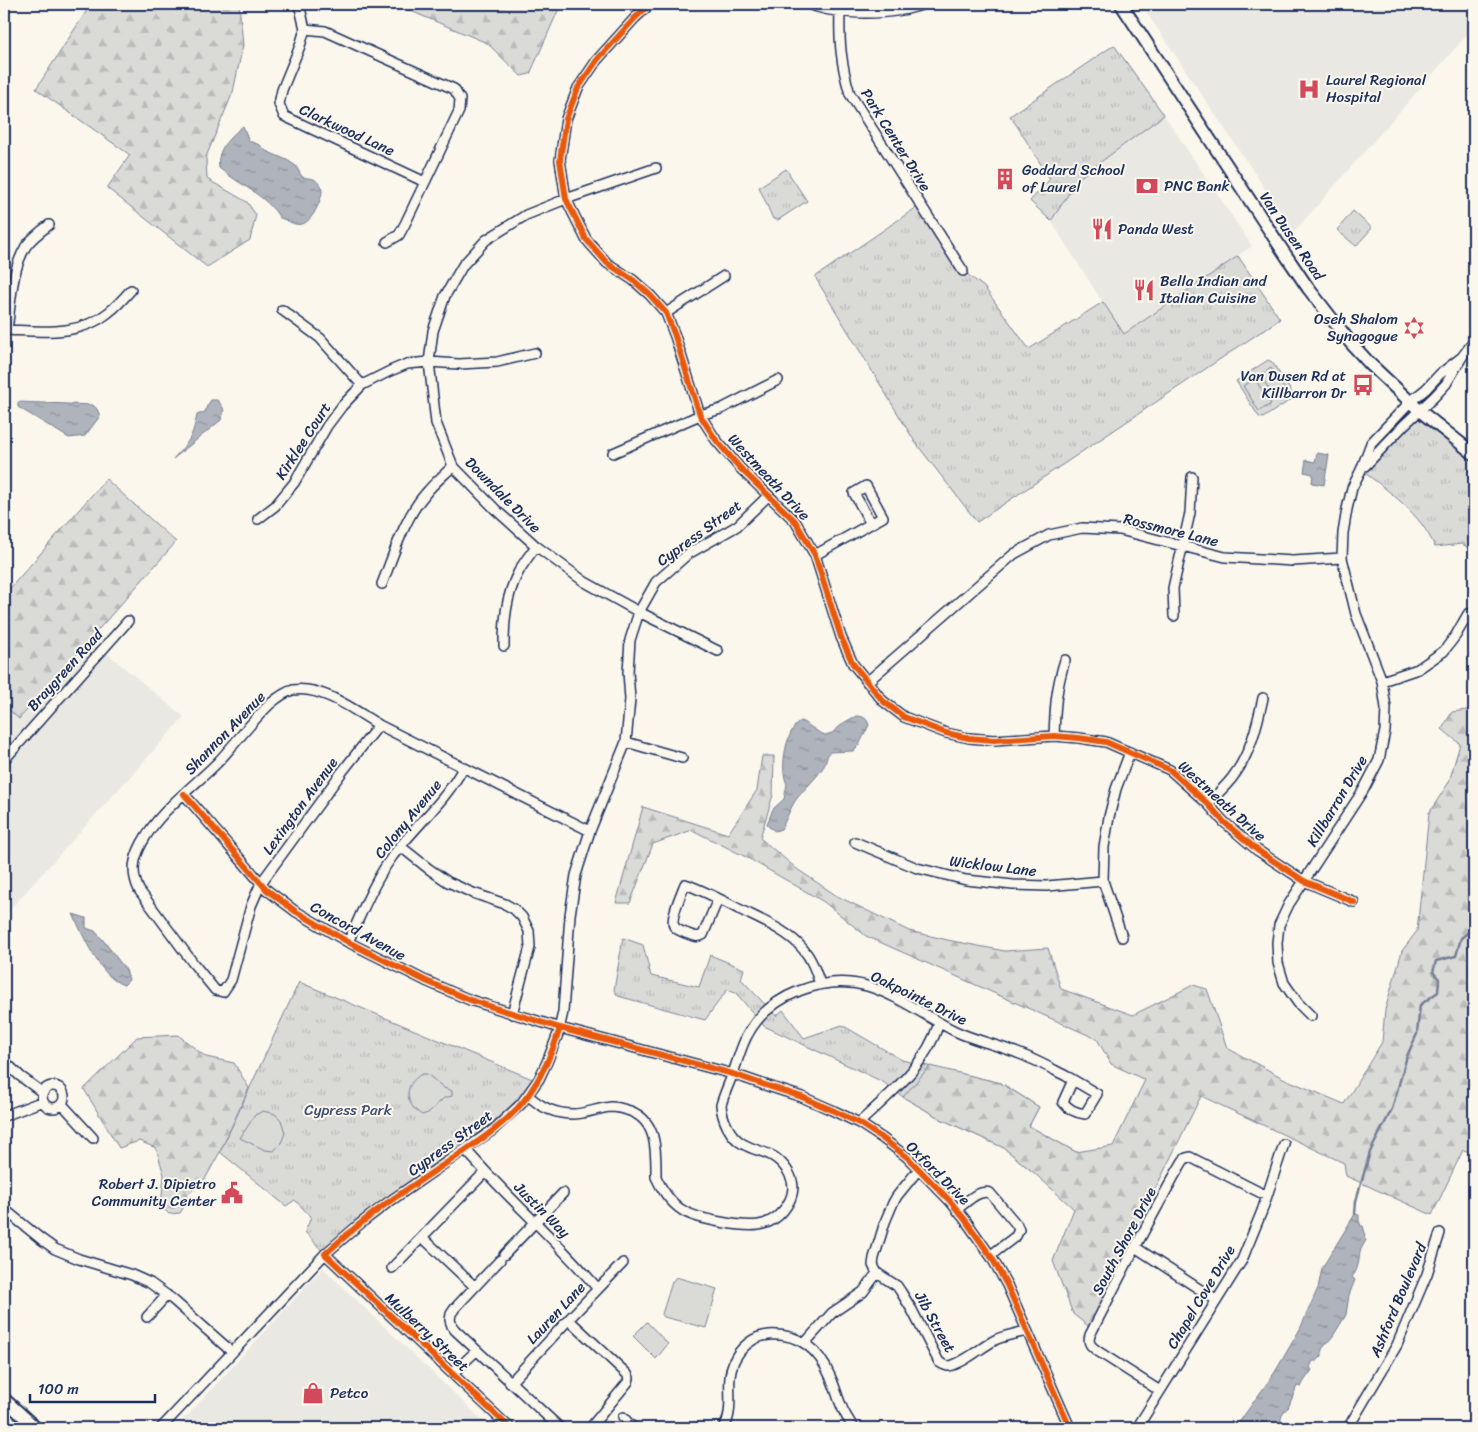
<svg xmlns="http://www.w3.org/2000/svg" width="1478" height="1432" font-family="Sriracha,sans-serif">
<defs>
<pattern id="grass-tufts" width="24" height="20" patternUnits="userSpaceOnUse" patternTransform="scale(1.25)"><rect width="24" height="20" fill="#dadad7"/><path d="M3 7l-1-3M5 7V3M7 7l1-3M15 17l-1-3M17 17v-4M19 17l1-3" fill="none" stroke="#babbbb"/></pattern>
<pattern id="forest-firs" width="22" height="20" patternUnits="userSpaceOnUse" patternTransform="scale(1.25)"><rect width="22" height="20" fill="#dadad7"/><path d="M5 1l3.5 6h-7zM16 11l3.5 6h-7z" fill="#babbbb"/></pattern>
<pattern id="water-ripples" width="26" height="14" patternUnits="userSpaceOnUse" patternTransform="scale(1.25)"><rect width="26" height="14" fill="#afb3bb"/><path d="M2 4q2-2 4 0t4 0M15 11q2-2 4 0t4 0" fill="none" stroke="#8e929b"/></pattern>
</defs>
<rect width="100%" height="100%" fill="#fbf7ec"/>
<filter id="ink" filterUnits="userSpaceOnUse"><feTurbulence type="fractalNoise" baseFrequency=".02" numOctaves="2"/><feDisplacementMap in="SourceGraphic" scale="10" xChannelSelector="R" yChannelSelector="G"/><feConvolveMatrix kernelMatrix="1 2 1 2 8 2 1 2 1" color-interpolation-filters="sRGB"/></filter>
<g filter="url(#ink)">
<path fill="#eae8e2" d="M1141 4H1474V27L1294 232Z
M1164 115 1252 246 1123 334 1051 221 1079 178Z
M90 639 184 717 4 916V705L20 719Z
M323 1268 482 1420 492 1428H176Z"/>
<path fill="url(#grass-tufts)" stroke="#7a849a" d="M1114 45 1164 115 1079 178 1051 221 1030 201 1050 179 1017 126 1010 116Z
M786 169 807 201 778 220 773 219 759 187Z
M920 205 963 271 984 287 1029 349 1103 302 1124 334 1238 256 1280 319 977 522 915 442 815 277Z
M1353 211 1372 228 1356 246 1337 230Z
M1268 360 1272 362 1293 394 1292 399 1263 418 1259 417 1236 381Z
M1420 411 1474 454V551L1462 544 1435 547C1421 514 1389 491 1361 470Z
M623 938 643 945 651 976 699 987 710 955 744 969 741 979 776 1016 783 1010 804 1038 842 1025 902 1060 1001 1083 1039 1107 1029 1126 1076 1152 1033 1172 1004 1148 941 1119 903 1097 883 1082 764 1026 736 993 727 990 705 1020 618 996 614 990Z
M299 982 537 1081 521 1104 325 1254 305 1232 311 1217 295 1200 286 1206 220 1152Z"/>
<path fill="url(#forest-firs)" stroke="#7a849a" d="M91 4H239L243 45 233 92 206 157 207 179 247 202 256 215 250 240 207 267 107 188 130 155 36 89Z
M394 4H561L530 74 521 76 487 43Z
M106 479 176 542 19 719 4 705V595Z
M1474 709V1153L1463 1150 1432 1215 1346 1176 1344 1163 1201 1096 1143 1214 1149 1220 1093 1330 1073 1314 1053 1261 1074 1209 1033 1172 1004 1148 941 1119 903 1097 930 1066 1001 1083 1039 1107 1029 1126 1076 1152 1113 1146 1145 1080 1111 1064 1097 1039 866 936 824 902 746 857 692 830 653 844 630 903H616L643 807 728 834 757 790 762 756H774L773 795 760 838 797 869 837 896 909 931 952 941 1005 951 1048 948 1061 989 1133 1015 1193 985 1207 989 1227 1048 1285 1079 1344 1104 1382 1042 1385 1010 1402 951 1417 931 1429 813 1449 782 1460 744 1442 729 1452 712Z
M178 1035 206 1057 234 1063 249 1088 220 1152 205 1179 186 1196 185 1205 180 1213 169 1214 161 1206 164 1175 156 1148 139 1141 119 1148 84 1089 137 1037Z"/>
<path fill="#dadad7" stroke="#7a849a" d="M1271 368 1287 393 1276 400 1260 375Z
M1255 379 1271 404 1259 411 1243 386Z
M422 1074H427L444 1088 452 1091V1096L444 1098 428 1113 422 1115C404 1104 403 1084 422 1074Z
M263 1111 275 1114 281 1120 285 1133 281 1143 274 1151 265 1150 240 1138 255 1115Z
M676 1277 717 1289 706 1328 664 1317 662 1314 672 1282Z
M647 1322 668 1344 656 1359 633 1336Z"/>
<path fill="url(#water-ripples)" stroke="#747e96" d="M243 126 249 141 260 145 266 151 287 160 296 166 302 177 314 179C318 182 322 186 322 192 321 201 312 222 302 224 294 226 288 220 280 218 266 195 240 185 219 168 216 149 230 137 243 126Z
M211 400H217C225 409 225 409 221 420L173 459C189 441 192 439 197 415L205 412 207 406Z
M18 402 93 405 97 409 100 416 85 436 69 438 18 407Z
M1317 453 1329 455 1324 485 1312 483 1313 474 1304 472 1306 460 1315 462Z
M856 716C863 716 867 718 869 725L859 745 853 751 830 752C826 756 827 761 824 766 817 778 806 787 798 797 790 807 787 819 781 829L775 831 769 827 767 824 773 809 784 799 787 784C779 770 786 728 801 721 810 725 816 732 825 735L832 733 845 722Z
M73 914 86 918V928L95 931 103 940 126 970 129 980 124 985C100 978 83 935 73 914Z
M1355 1214 1359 1215V1221L1361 1226H1363L1365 1233 1364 1238 1366 1240C1364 1244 1361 1248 1360 1252 1359 1261 1358 1270 1352 1277L1355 1280 1349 1295 1346 1315 1333 1336 1322 1349V1356L1317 1361H1313L1310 1367 1312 1370C1308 1376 1304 1380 1301 1387L1297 1386 1288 1408C1284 1410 1280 1417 1281 1422L1278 1425V1428H1235L1275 1372 1300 1329 1318 1288 1322 1268Z"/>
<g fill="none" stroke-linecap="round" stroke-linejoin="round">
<path stroke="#747e96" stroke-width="2.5" d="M1355 1214 1356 1201 1370 1152 1392 1109 1407 1056 1417 1034 1420 1005 1438 992 1439 979 1433 972 1436 961 1456 956 1461 938 1474 928"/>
<g stroke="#1b2f5e" stroke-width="12">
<path id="minor" d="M299 4 305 29 300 46 282 90 279 104 284 116 425 182
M650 4 635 18 597 60 578 88 566 119 560 160 566 199 586 239 607 263 633 280 650 295 666 313 675 336 700 415 716 440 740 468 795 521 815 555 841 637 853 664 883 701 904 717 946 733 969 738 994 740 1054 736 1079 738 1106 742 1170 770 1208 804 1224 822 1257 850 1304 881 1354 902
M808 4C839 16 893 16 924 4
M840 11C839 42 841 64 850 94L963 271
M305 29 325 31 454 89 460 99 459 111 405 224 399 235 387 242
M656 168 566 199 526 215 486 240 463 265 445 296 433 331 429 362 436 423 453 466 496 510 536 546 585 582 639 612 718 651
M282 310 320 338 362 385
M666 313 724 276
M4 330C40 331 79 337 109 312 117 306 124 298 131 290
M7 330C11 303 11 271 26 246 32 238 41 231 49 225
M613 453 700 415 721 409 778 380
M1365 466 1404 425 1434 397 1446 384 1462 357 1474 341
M258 519 275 506 294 483 327 426 342 406 362 385 390 371 407 364 429 362 459 364 497 362 535 353
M815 555 883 517 866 486 854 493 871 524
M382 584C394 554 404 518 426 493 434 483 444 475 453 466
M1174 616 1173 588 1190 513 1192 477
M504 646C504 621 506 596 518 573 523 563 530 555 536 546
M1382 681 1418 669 1444 651 1456 635 1468 614
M867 682 1014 554 1049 535 1082 528 1120 530 1225 557 1293 561 1342 558
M379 725 342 772 261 883 251 906 231 980 223 992 215 990 193 963 139 890C131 872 133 860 142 843 159 811 192 788 217 763 235 744 251 722 270 704 276 699 285 692 293 690 321 685 356 711 379 725L590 831
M1054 736C1055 708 1056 688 1065 660
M626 742 682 758
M4 760 128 621
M184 794 267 890 295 911 348 942 426 981 470 1000 560 1028 733 1074 768 1086 802 1097 832 1110 859 1123 882 1138 907 1157 950 1201 966 1221 992 1258 1007 1285 1070 1428
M1208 804C1216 795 1225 787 1232 778 1250 755 1257 726 1263 698
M855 842 917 868 966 880 1013 885 1047 886 1103 881
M400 846 429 869 448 882 473 893 505 904 514 909 522 917 529 931 530 947 512 1014
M718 899 703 935C697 938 694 936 688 934 683 932 676 930 674 926 670 918 682 892 685 884 705 891 723 901 741 910 763 921 788 931 803 949 812 959 816 972 820 984
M1122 937 1103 881 1104 847 1109 817 1116 789 1130 752
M348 942C361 915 374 881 392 857 414 827 445 802 463 768
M1311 1016 1298 1003 1284 983 1278 963 1277 943 1279 925 1289 904 1364 789 1379 760 1385 731 1386 708 1382 681 1356 614 1342 558 1343 533 1347 509 1352 488 1361 470 1371 443 1410 402 1426 389 1440 374 1462 357
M4 1061 20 1076 43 1093
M42 1097a11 11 0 1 1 22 0a11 11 0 1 1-22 0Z
M528 1095C540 1107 556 1114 573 1114 586 1114 598 1108 611 1107 618 1107 624 1109 630 1111 658 1121 656 1153 656 1177 661 1189 671 1203 682 1210 695 1219 748 1229 763 1224 778 1220 792 1204 793 1188 793 1181 791 1176 787 1170 773 1150 761 1154 743 1144 730 1137 722 1119 721 1105 724 1094 729 1084 733 1073 738 1060 741 1046 748 1034 769 995 824 974 867 986 898 995 926 1017 955 1031 976 1041 998 1045 1020 1054 1036 1060 1052 1069 1068 1077L1097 1094 1085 1114C1077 1113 1068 1109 1063 1102L1073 1080
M62 1104 93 1138
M4 1116 43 1101
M859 1123C890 1094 926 1066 939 1023
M466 1150C508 1199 557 1240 598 1289
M4 1209 41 1239 55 1249 79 1259 132 1275 150 1283 172 1299 232 1352
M957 1209C966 1203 978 1189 990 1193L1017 1225 1019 1230 1016 1236 991 1255
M422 1237 475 1287
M1135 1247 1216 1300
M325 1254 510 1428
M504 1255 563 1193
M500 1260 455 1308 451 1314 450 1320 452 1326 455 1330 560 1428
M392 1268 485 1172
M877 1273 897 1286 901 1292 912 1310 939 1362C942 1364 945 1366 949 1366 963 1364 984 1345 997 1339 1007 1335 1017 1333 1027 1331
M147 1317 167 1295
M569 1320 627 1374 629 1378 628 1382 590 1428
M805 1343 832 1313 863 1292 877 1273 873 1265 874 1258 885 1222 893 1203 897 1196 919 1169
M453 1373 476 1351
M510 1383 570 1318 623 1263
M1160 1391 1099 1352C1092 1347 1087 1344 1090 1335L1132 1253 1173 1178 1183 1161 1186 1158 1190 1157 1267 1196
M623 1417 633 1428
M161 1428 325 1254 361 1223 386 1204 493 1130 521 1104 539 1079 547 1062 558 1034 563 1012 570 915 576 875 590 831 626 742 630 699 628 672 630 640 639 612 656 582 688 554 737 526 768 496
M724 1428C736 1407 724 1383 734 1361 740 1348 753 1336 769 1335 799 1333 819 1350 830 1376 835 1386 837 1396 841 1405 844 1413 849 1421 854 1428
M1137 1428 1242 1260 1262 1211 1284 1144
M1348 1428 1397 1345 1427 1274 1440 1233"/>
</g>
<g stroke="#1b2f5e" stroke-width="15">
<path id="major" d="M1121 4 1283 251 1308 288 1350 342 1370 364 1420 411 1474 454
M4 1399 36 1428"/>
</g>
<use href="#minor" stroke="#fbf7ec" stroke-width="9"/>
<use href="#major" stroke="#fbf7ec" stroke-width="11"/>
<g stroke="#fbf7ec" stroke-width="9">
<path id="cycleway" d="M650 4 635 18 597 60 578 88 566 119 560 160 566 199 586 239 607 263 633 280 650 295 666 313 675 336 700 415 716 440 740 468 795 521 815 555 841 637 853 664 883 701 904 717 946 733 969 738 994 740 1054 736 1079 738 1106 742 1170 770 1208 804 1224 822 1257 850 1304 881 1354 902
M184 794 267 890 295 911 348 942 426 981 470 1000 560 1028 733 1074 768 1086 802 1097 832 1110 859 1123 882 1138 907 1157 950 1201 966 1221 992 1258 1007 1285 1070 1428
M510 1428 325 1254C345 1236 365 1219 387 1203 409 1188 431 1173 454 1158 481 1140 510 1121 529 1094 543 1074 553 1051 560 1028"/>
</g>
<use href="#cycleway" stroke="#e8590c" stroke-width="6"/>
</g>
</g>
<defs>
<g id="hospital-bare" transform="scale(1.725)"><path d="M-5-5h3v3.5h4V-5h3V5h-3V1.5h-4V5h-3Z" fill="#d1495b" stroke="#fbf7ec" stroke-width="2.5" paint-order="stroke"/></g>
<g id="building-bare" transform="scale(1.725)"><path d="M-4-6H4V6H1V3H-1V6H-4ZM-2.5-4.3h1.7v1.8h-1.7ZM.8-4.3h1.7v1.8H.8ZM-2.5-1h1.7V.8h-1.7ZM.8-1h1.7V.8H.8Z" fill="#d1495b" stroke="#fbf7ec" stroke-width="2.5" paint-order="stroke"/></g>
<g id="bank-bare" transform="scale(1.725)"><path d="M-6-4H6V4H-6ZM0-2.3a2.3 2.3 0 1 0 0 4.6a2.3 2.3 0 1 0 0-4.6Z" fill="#d1495b" stroke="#fbf7ec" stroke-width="2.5" paint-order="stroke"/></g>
<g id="restaurant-bare" transform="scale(1.725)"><path d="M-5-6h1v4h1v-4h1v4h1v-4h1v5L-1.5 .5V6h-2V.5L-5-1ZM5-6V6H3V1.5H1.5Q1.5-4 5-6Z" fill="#d1495b" stroke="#fbf7ec" stroke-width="2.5" paint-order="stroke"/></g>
<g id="synagogue-bare" transform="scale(1.725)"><path d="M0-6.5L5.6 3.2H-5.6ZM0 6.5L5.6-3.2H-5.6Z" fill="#d1495b" stroke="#fbf7ec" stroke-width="2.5" paint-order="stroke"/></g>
<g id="bus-bare" transform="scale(1.725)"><path d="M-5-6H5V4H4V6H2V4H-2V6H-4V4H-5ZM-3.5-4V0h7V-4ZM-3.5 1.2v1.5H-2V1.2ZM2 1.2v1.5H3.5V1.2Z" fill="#d1495b" stroke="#fbf7ec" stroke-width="2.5" paint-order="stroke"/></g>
<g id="civic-bare" transform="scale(1.725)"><path d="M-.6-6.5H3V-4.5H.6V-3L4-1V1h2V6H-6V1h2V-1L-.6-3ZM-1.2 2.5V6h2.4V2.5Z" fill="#d1495b" stroke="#fbf7ec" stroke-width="2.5" paint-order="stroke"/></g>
<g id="shop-bare" transform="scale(1.725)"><path d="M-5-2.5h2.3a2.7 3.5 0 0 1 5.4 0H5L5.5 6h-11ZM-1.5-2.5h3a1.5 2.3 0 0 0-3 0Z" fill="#d1495b" stroke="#fbf7ec" stroke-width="2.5" paint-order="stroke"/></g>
</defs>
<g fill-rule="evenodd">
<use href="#hospital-bare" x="1309" y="89"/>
<use href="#building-bare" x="1005" y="179"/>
<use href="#bank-bare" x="1147" y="186"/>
<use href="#restaurant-bare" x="1102" y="229"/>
<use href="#restaurant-bare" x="1144" y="290"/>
<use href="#synagogue-bare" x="1414" y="328"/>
<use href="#bus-bare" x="1363" y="385"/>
<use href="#civic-bare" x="232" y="1193"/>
<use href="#shop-bare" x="313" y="1393"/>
</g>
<g text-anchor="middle" stroke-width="4" stroke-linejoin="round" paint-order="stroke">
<g font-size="15" fill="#1b2f5e" stroke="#fbf7ec" text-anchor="start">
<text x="1326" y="85">Laurel Regional<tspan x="1326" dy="17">Hospital</tspan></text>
<text x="1022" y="175">Goddard School<tspan x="1022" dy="17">of Laurel</tspan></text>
<text x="1164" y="191">PNC Bank</text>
<text x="1118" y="234">Panda West</text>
<text x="1160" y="286">Bella Indian and<tspan x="1160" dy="17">Italian Cuisine</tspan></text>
<text x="1398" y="324" text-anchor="end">Oseh Shalom<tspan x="1398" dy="17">Synagogue</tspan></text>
<text x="1346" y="381" text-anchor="end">Van Dusen Rd at<tspan x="1346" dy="17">Killbarron Dr</tspan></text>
<text x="216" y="1189" text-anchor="end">Robert J. Dipietro<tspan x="216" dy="17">Community Center</tspan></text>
<text x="330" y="1398">Petco</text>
</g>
<g font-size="15" fill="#1b2f5e" stroke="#fbf7ec">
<text transform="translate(347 130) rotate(25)" y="5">Clarkwood Lane</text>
<text transform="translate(896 140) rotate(58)" y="5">Park Center Drive</text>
<text transform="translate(1292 236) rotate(56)" y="5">Van Dusen Road</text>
<text transform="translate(303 441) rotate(-57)" y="5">Kirklee Court</text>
<text transform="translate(769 477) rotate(47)" y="5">Westmeath Drive</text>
<text transform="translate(503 495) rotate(45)" y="5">Downdale Drive</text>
<text transform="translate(1171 530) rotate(14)" y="5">Rossmore Lane</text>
<text transform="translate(699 533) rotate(-36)" y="5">Cypress Street</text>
<text transform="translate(65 670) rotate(-48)" y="5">Braygreen Road</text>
<text transform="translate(225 733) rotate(-46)" y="5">Shannon Avenue</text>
<text transform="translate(1222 801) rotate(42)" y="5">Westmeath Drive</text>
<text transform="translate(1337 801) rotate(-59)" y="5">Killbarron Drive</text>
<text transform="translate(300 806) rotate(-54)" y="5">Lexington Avenue</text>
<text transform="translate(408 819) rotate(-51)" y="5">Colony Avenue</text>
<text transform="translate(993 866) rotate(7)" y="5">Wicklow Lane</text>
<text transform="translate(358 931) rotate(29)" y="5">Concord Avenue</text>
<text transform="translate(919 998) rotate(26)" y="5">Oakpointe Drive</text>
<text transform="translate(450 1143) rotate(-36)" y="5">Cypress Street</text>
<text transform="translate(938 1173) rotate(45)" y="5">Oxford Drive</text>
<text transform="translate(542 1210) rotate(45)" y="5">Justin Way</text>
<text transform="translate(1124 1241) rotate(-62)" y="5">South Shore Drive</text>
<text transform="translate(1201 1297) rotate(-59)" y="5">Chapel Cove Drive</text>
<text transform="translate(1398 1300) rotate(-67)" y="5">Ashford Boulevard</text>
<text transform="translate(556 1313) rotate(-47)" y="5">Lauren Lane</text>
<text transform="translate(935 1322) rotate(61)" y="5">Jib Street</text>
<text transform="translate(427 1332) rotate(43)" y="5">Mulberry Street</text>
</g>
<g font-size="15" fill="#415176" stroke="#fbf7ec">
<text x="348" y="1115">Cypress Park</text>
</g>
</g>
<rect width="1478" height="1432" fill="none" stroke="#fbf7ec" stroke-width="20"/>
<rect x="10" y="10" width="1458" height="1412" fill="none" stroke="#1b2f5e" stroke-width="2" filter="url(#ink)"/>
<path d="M30 1394v8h125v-8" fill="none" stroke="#1b2f5e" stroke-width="2.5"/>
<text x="38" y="1394" font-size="15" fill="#1b2f5e" stroke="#fbf7ec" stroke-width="4" paint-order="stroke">100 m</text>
</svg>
